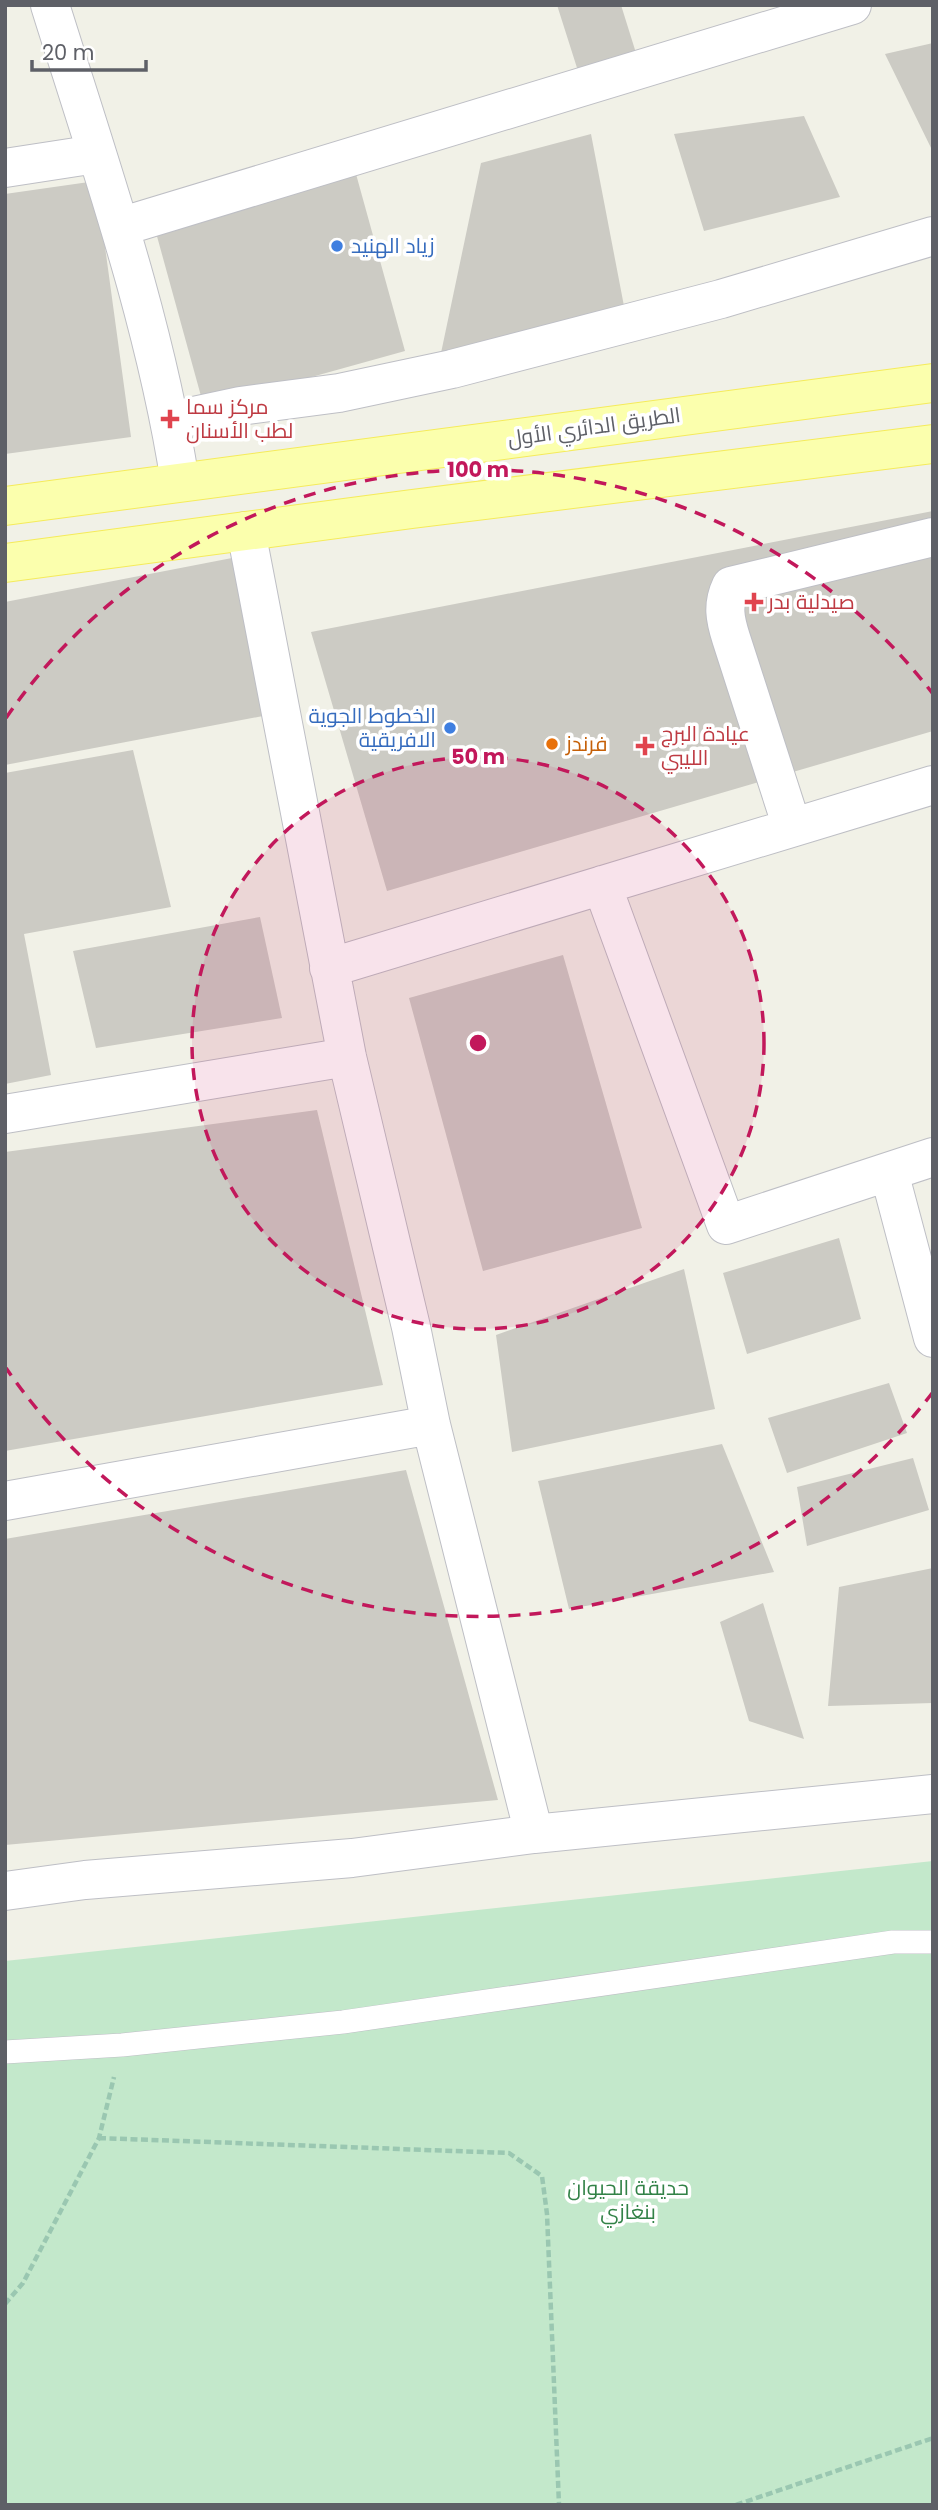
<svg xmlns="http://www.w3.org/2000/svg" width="938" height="2510" font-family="Poppins,Cairo,sans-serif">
<rect width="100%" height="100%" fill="#f1f1e7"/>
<path fill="#c3e8cb" d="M933 1861V2505H5V1961Z"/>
<path fill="#cccbc4" d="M557 5H621L636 53 578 71Z
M933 43V152L885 54Z
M804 116 840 197 704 231 674 134Z
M591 134 624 306 441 353 481 163Z
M356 174 405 351 204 407 155 229Z
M96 181 131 437 5 454V194Z
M933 511V731L387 891 311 632Z
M232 558 263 716 5 765V602Z
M133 750 171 907 24 934 51 1075 5 1084V773Z
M260 917 282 1018 96 1048 73 951Z
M563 955 642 1228 483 1271 409 998Z
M317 1110 383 1385 5 1451V1152Z
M839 1238 861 1319 747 1354 723 1273Z
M684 1269 715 1409 512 1452 496 1335Z
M889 1383 907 1433 787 1473 768 1418Z
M722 1444 774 1572 569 1609 538 1481Z
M913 1458 929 1510 807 1546 797 1487Z
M406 1470 498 1800 5 1845V1539Z
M933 1568V1703L828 1706 839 1587Z
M763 1603 804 1739 749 1721 720 1622Z"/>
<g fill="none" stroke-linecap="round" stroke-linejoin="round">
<g stroke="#bebfc5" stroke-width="24">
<path id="lane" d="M5 2052 122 2045 343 2022 893 1942H933"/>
</g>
<g stroke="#bebfc5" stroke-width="40">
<path id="street" d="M50 5C99 162 155 320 180 482
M5 168 96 154
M120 227 852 5
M170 421 240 406 339 393 452 369 721 299 933 236
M246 531 347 1057 411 1327 431 1425 534 1834
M792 827 731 638C725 619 722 605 731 586L933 537
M602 885 726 1225 933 1157
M329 968 933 785
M5 1114 347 1057
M889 1172 933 1338
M5 1501 431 1425
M5 1891 85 1880 352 1858 534 1834 933 1794"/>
</g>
<g stroke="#f5eb5b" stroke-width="40">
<path id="primary" d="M5 506 933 383
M5 563 412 509 933 444"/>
</g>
<path stroke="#9ac7b1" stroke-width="4.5" stroke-dasharray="7 3.5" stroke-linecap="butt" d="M99 2138 509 2153 542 2176 547 2214 559 2505
M5 2304 23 2283 99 2138 114 2077
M736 2505 933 2438"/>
<use href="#lane" stroke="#fff" stroke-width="23"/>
<use href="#street" stroke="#fff" stroke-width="38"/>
<use href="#primary" stroke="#fbffad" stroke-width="38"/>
</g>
<circle cx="478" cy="1043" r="286" fill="#c2185b" fill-opacity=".12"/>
<g fill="none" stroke="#c2185b" stroke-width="3.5" stroke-dasharray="12 9">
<circle cx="478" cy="1043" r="286"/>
<path d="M933 1392A573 573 0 0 1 6 1368M6 718A573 573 0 0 1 933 694"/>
</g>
<g fill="#3f7fe0" stroke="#fff" stroke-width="2.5">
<circle cx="337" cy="246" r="7"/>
<circle cx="450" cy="728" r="7"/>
</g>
<g fill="#e0444e" stroke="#fff" stroke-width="2.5">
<path d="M166.5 408.5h7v7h7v7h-7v7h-7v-7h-7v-7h7z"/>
<path d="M750.5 591.5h7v7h7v7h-7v7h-7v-7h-7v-7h7z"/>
<path d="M641.5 735.5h7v7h7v7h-7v7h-7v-7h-7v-7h7z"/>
</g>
<circle fill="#e8710a" stroke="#fff" stroke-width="2.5" cx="552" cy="744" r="7"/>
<g text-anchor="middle" stroke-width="7" stroke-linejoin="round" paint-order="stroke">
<g font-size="21" fill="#366cbe" stroke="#fff" text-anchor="start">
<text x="351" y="253">زياد الهنيد</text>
<text x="436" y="723" text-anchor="end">الخطوط الجوية<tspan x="436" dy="24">الافريقية</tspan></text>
</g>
<g font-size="21" fill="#be3a42" stroke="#fff" text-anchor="start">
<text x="186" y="414">مركز سما<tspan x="186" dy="24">لطب الأسنان</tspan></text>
<text x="768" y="609">صيدلية بدر</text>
<text x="661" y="741">عيادة البرج<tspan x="661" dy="24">الليبي</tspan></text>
</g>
<g font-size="21" fill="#5e6067" stroke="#fff">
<text transform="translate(594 427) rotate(-8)" y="7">الطريق الدائري الأول</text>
</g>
<g font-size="21" fill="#c56008" stroke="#fff" text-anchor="start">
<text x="566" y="751">فرندز</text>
</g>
<g font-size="21" fill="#328247" stroke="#fff">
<text x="628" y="2195">حديقة الحيوان<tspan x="628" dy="24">بنغازي</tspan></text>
</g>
</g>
<circle cx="478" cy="1043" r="10" fill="#c2185b" stroke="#fff" stroke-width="3.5"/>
<g font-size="21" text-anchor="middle" font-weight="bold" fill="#c2185b" stroke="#fff" stroke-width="7" stroke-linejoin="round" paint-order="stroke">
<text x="478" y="477">100 m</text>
<text x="478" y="764">50 m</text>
</g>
<rect width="938" height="2510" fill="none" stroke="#5e6067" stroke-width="14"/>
<path d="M32 60v10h114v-10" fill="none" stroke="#5e6067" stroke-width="3.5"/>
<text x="42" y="60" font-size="21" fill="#5e6067" stroke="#ffffff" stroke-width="5" paint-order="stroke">20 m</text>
</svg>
